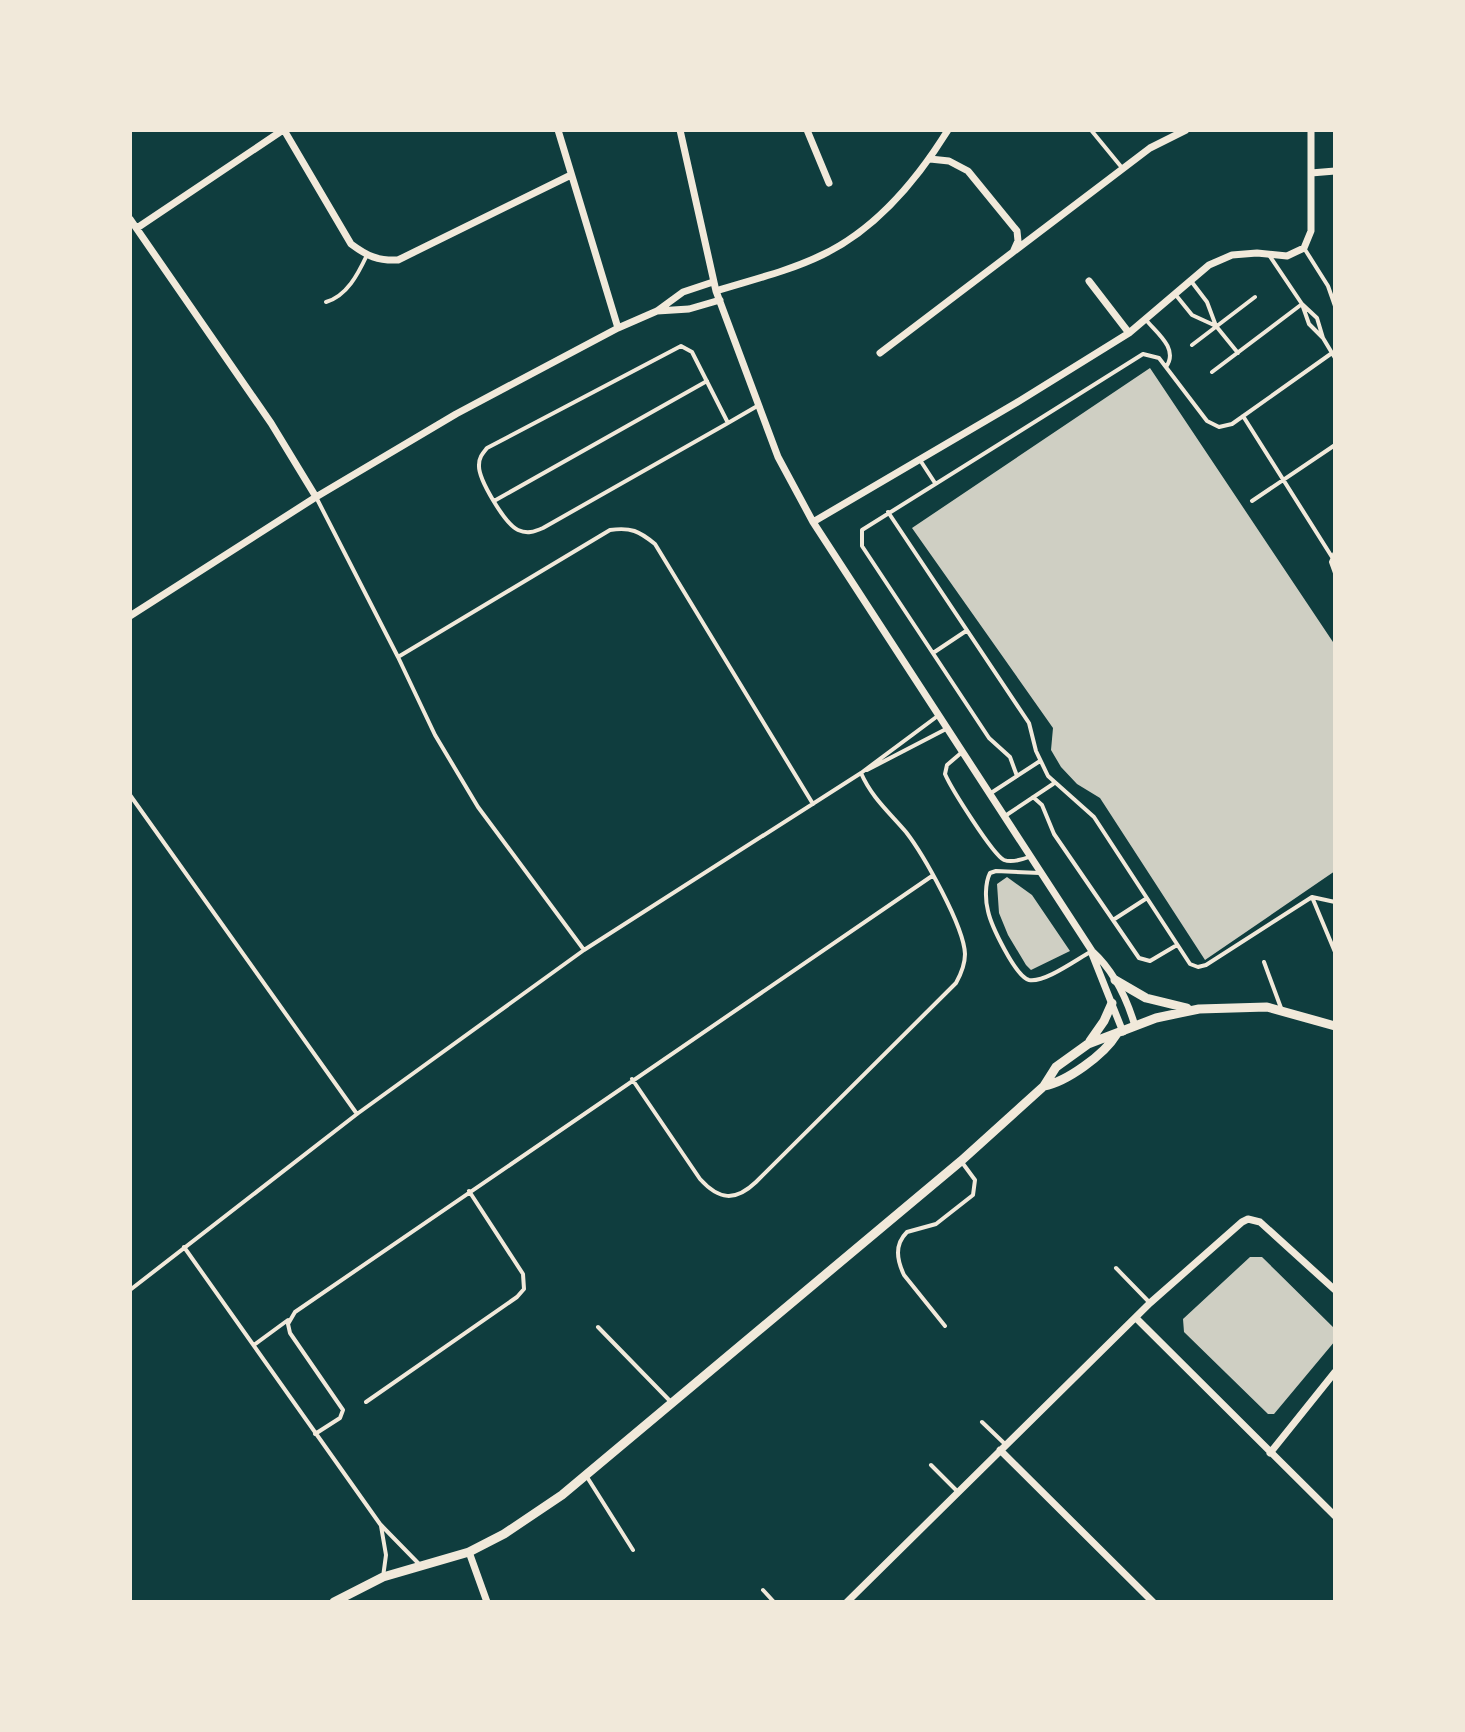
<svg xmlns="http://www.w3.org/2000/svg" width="1465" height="1732" font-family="'Fira Sans',sans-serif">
<rect width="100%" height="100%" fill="#0f3d3e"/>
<path fill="#cfcfc3" d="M1150 368 1335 645V871L1205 960 1100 798 1077 784 1061 767 1051 750 1053 728 912 528Z
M1007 877 1032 895 1070 951 1031 970 1026 965 1008 935 999 913 997 884Z
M1250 1257H1262L1335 1329V1341L1274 1414H1268L1184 1332 1183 1319Z"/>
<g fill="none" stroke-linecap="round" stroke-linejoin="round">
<path stroke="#f1e9da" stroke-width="4" d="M1091 130 1123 169
M1304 248 1328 286 1335 306
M1269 255 1302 304 1317 318 1323 338 1335 358
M1191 281 1207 302 1216 326 1238 353
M1175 294 1192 315 1216 326
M326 302C347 296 358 274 367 255
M1302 304 1309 324 1322 337
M1146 320C1157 333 1179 349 1166 367
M1192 345 1255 297
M1212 372 1302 304
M1243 416 1332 557
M728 423 692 352 681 346 487 448C483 453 479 457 479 465 478 479 505 524 518 530 527 534 534 532 543 528L728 423 759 405
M920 460 935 483
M316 497 398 657 610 530C631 527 639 531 655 544L813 804
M494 501 707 381
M1252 501 1335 445
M888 512 1029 723 1036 751 1048 776 1094 817 1190 964 1198 967 1206 965 1312 897 1335 902
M1335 552 1331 562 1335 573
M933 653 966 631
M398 657 435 735 478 807 584 950
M961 753 947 765 945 774C951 788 993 855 1004 860 1012 863 1021 860 1029 857
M867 770 948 728
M1017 776 1010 757 989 738 862 546V530L1143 354 1159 358 1207 421 1219 427 1232 424 1332 353
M991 793 1040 761
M130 795 357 1114
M1033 797 1042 805 1054 834 1139 958 1150 961 1177 945
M1005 816 1053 784
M1040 873 996 871 990 873C985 883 985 900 988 911 991 925 1015 976 1029 980 1045 983 1077 959 1092 951
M1312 897 1335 952
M1113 920 1147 898
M1264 962 1281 1008
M632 1079 700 1179C719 1200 735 1202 756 1182L956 983C961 974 965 965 965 954 964 926 923 854 906 832 889 812 872 798 861 773
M184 1247 380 1524 420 1565
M1116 1268 1150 1303
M130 1290 357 1114 584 950 861 773 939 715
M945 1326 904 1275C897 1260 894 1245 907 1232L936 1224 973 1195 975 1180 961 1161
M598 1327 672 1403
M254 1345 288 1320
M366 1402 517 1297 524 1289 523 1274 469 1191
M982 1422 1006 1445
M315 1434 340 1418 343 1410 290 1333 288 1324 295 1312 932 876
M931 1465 958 1492
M587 1477 633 1550
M381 1526 386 1555 383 1577
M763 1590 774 1602"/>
<path stroke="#f1e9da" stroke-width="7" d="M284 130 351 244C367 256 378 261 398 260L571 175
M558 130 618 328
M680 130 716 291 778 457 813 522 1092 951C1113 970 1127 999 1135 1026
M807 130 829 183
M930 159 949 161 968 171 1017 231 1018 241 1014 250
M1311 173 1335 171
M130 219 271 423 316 497
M137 228 283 130
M1089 281 1129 333
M716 291C751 280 789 271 822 255 877 229 917 180 948 130
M657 311 689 309 720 300
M880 353 1150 148 1186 130
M813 522 1016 403 1129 333 1209 265 1232 255 1257 253 1287 256 1304 248 1311 231V130
M130 616 316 497 456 414 618 328 657 311 683 292 713 282
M1092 954 1123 1032
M1136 1318 1335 1516
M1000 1450 1153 1602
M1270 1453 1335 1372
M469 1552 487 1602
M847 1602 1150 1303 1242 1222 1248 1219 1260 1222 1335 1290"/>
<path stroke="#f1e9da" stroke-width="9" d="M1115 980 1146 998 1187 1008
M1090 1041 1104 1021 1112 1003
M1044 1086C1066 1082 1104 1055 1116 1035
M334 1602 383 1577 469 1552 504 1534 562 1495 961 1161 1044 1086 1056 1067 1088 1044 1156 1018 1199 1009 1267 1007 1335 1026"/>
</g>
<rect width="1465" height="1732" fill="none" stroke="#f1e9da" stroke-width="264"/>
</svg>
